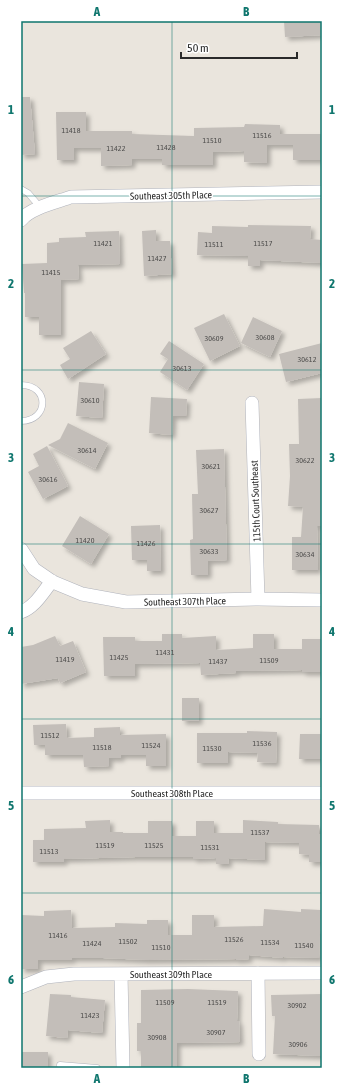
<svg xmlns="http://www.w3.org/2000/svg" width="343" height="1089" font-family="'Asap Condensed',sans-serif">
<defs>
<filter id="shadow"><feDropShadow dx="3.5" dy="3.5" stdDeviation="2" flood-color="#0004"/></filter>
</defs>
<rect width="100%" height="100%" fill="#eae5dd"/>
<path fill="#c3beb9" filter="url(#shadow)" d="M284 21H322V35L285 37Z
M21 97H30L35 154 21 155Z
M56 112H86V131H132V134L194 136V128L244 127 245 124 280 125V134H322V160H293V145H267V163L244 162V151L213 152V165H162V159H132V165L101 166V148H74V160H57Z
M248 225 311 226 310 239 322 240V263L260 260V266H248V256L197 255 198 232 212 233V226L248 227Z
M156 230V241H170L172 274 144 276 142 231Z
M119 231 120 264 78 265 79 279 61 280V335H39V317H25V293H24L22 264 47 263V243L59 242V238L86 237 85 232Z
M224 314 240 346 210 361 194 328Z
M253 317 282 331 270 357 241 343Z
M91 331 106 354 68 379 60 365 70 359 63 348Z
M169 341 204 364 187 390 160 372 168 359 160 354Z
M322 343V373L286 382 279 354Z
M79 382 104 384 102 418 76 416Z
M151 397 187 399 186 416H173L172 435 149 433Z
M322 398V432H320L322 526H317L318 570H292V537H301L303 507 288 506 290 476 289 444H299L298 399Z
M68 423 108 443 95 469 48 445 60 439Z
M47 446 68 486 43 499 28 472 39 466 33 454Z
M224 449 227 560 208 561V575H191L190 540 193 539 192 494H198L196 450Z
M80 516 109 534 91 564 62 546Z
M160 525 161 571H147V560H132L131 526Z
M162 634H182V638L216 636V650L253 648V634H274V649H302V639H322V672H302V670L236 671V673L201 675 200 663 135 664V676H104L103 637H135V641H162Z
M55 636 60 646 73 641 86 672 60 683 58 678 21 684V647L33 645Z
M182 698H199V721H182Z
M66 724 67 738 94 737V728L120 727V735L166 734V766H146V755H121V758H109V766L84 767 83 755H45V745H34L33 725Z
M247 731 277 732 276 763 257 762 258 753 228 752V763H197V733H247Z
M300 734H322V759H299Z
M110 820V832H123V833H148V821H172V836H196V821H214V833H243V820L278 822V824L319 825V834H322V862H309V855L299 854V843L265 842V860L228 858 229 864H216V858L193 859V857H136L64 859V862H33V840H44V829L86 828 85 821Z
M264 909 301 912V909L321 910 319 958 283 957V958L249 955V959L236 960V959L147 960 103 958H72V960H38V969H21V915L44 916V911L71 910 72 928 115 927V923L147 924V920H168V935H192V915H214V927L263 926Z
M188 989 238 991 237 1021H239L240 1042 177 1043V1068H141V1051H137V1023H141V990Z
M50 994 71 995V997L105 1000 102 1033 68 1030 67 1038 46 1036Z
M322 994V1056L273 1054 275 1016H272L271 995Z
M21 1052H48V1068H21Z"/>
<g fill="none" stroke-linecap="round" stroke-linejoin="round">
<g stroke="#b0b3bc" stroke-width="7">
<path id="lane" d="M21 189 28 193 40 207
M21 385C50 385 49 421 21 421
M60 1065 97 1068"/>
</g>
<g stroke="#b0b3bc" stroke-width="14">
<path id="street" d="M21 220C30 208 57 202 71 197L322 192
M252 403 258 599
M21 549 34 569 53 582 82 594 126 602 258 599 322 600
M21 612C35 607 43 592 52 581
M21 793H322
M258 973 259 1054
M121 974 123 1068
M21 987 46 977 74 974 322 973"/>
</g>
<use href="#lane" stroke="#fff" stroke-width="6"/>
<use href="#street" stroke="#fff" stroke-width="13"/>
</g>
<path fill="none" stroke="#0f766e" stroke-width="1" stroke-opacity="0.55" d="M172 21V1068M21 196H322M21 370H322M21 544H322M21 719H322M21 893H322"/>
<g text-anchor="middle" stroke-width="3" stroke-linejoin="round" paint-order="stroke">
<g font-size="8" fill="#504f4e">
<text x="71" y="133">11418</text>
<text x="262" y="138">11516</text>
<text x="212" y="143">11510</text>
<text x="166" y="150">11428</text>
<text x="116" y="151">11422</text>
<text x="103" y="246">11421</text>
<text x="263" y="246">11517</text>
<text x="214" y="247">11511</text>
<text x="157" y="261">11427</text>
<text x="51" y="275">11415</text>
<text x="265" y="340">30608</text>
<text x="214" y="341">30609</text>
<text x="307" y="362">30612</text>
<text x="182" y="371">30613</text>
<text x="90" y="403">30610</text>
<text x="87" y="453">30614</text>
<text x="305" y="463">30622</text>
<text x="211" y="469">30621</text>
<text x="48" y="482">30616</text>
<text x="209" y="513">30627</text>
<text x="85" y="543">11420</text>
<text x="146" y="546">11426</text>
<text x="209" y="554">30633</text>
<text x="305" y="557">30634</text>
<text x="165" y="655">11431</text>
<text x="119" y="660">11425</text>
<text x="65" y="662">11419</text>
<text x="269" y="663">11509</text>
<text x="218" y="664">11437</text>
<text x="50" y="738">11512</text>
<text x="262" y="746">11536</text>
<text x="151" y="748">11524</text>
<text x="102" y="750">11518</text>
<text x="212" y="751">11530</text>
<text x="260" y="835">11537</text>
<text x="105" y="848">11519</text>
<text x="154" y="848">11525</text>
<text x="210" y="850">11531</text>
<text x="49" y="854">11513</text>
<text x="58" y="938">11416</text>
<text x="234" y="942">11526</text>
<text x="128" y="944">11502</text>
<text x="270" y="945">11534</text>
<text x="92" y="946">11424</text>
<text x="304" y="948">11540</text>
<text x="161" y="950">11510</text>
<text x="165" y="1005">11509</text>
<text x="217" y="1005">11519</text>
<text x="297" y="1008">30902</text>
<text x="90" y="1018">11423</text>
<text x="216" y="1035">30907</text>
<text x="157" y="1040">30908</text>
<text x="298" y="1047">30906</text>
</g>
<g font-size="10" fill="#2a2a2a" stroke="#fff">
<text transform="translate(171 195) rotate(-1)" y="4">Southeast 305th Place</text>
<text transform="translate(255 501) rotate(-92)" y="4">115th Court Southeast</text>
<text transform="translate(185 601) rotate(-1)" y="4">Southeast 307th Place</text>
<text x="172" y="797">Southeast 308th Place</text>
<text x="171" y="978">Southeast 309th Place</text>
</g>
</g>
<rect width="343" height="1089" fill="none" stroke="#ffffff" stroke-width="44"/>
<path d="M181 52v6h116v-6" fill="none" stroke="#2a2a2a" stroke-width="2"/>
<text x="187" y="52" font-size="12" fill="#2a2a2a" stroke="#ffffff" stroke-width="3" paint-order="stroke">50 m</text>
<rect x="22" y="22" width="299" height="1045" fill="none" stroke="#0f766e" stroke-width="1.5"/>
<g font-size="13" text-anchor="middle" font-weight="bold" fill="#0f766e">
<text x="97" y="16">A</text>
<text x="246" y="16">B</text>
<text x="11" y="114">1</text>
<text x="332" y="114">1</text>
<text x="11" y="288">2</text>
<text x="332" y="288">2</text>
<text x="11" y="462">3</text>
<text x="332" y="462">3</text>
<text x="11" y="636">4</text>
<text x="332" y="636">4</text>
<text x="11" y="810">5</text>
<text x="332" y="810">5</text>
<text x="11" y="984">6</text>
<text x="332" y="984">6</text>
<text x="97" y="1083">A</text>
<text x="246" y="1083">B</text>
</g>
</svg>
